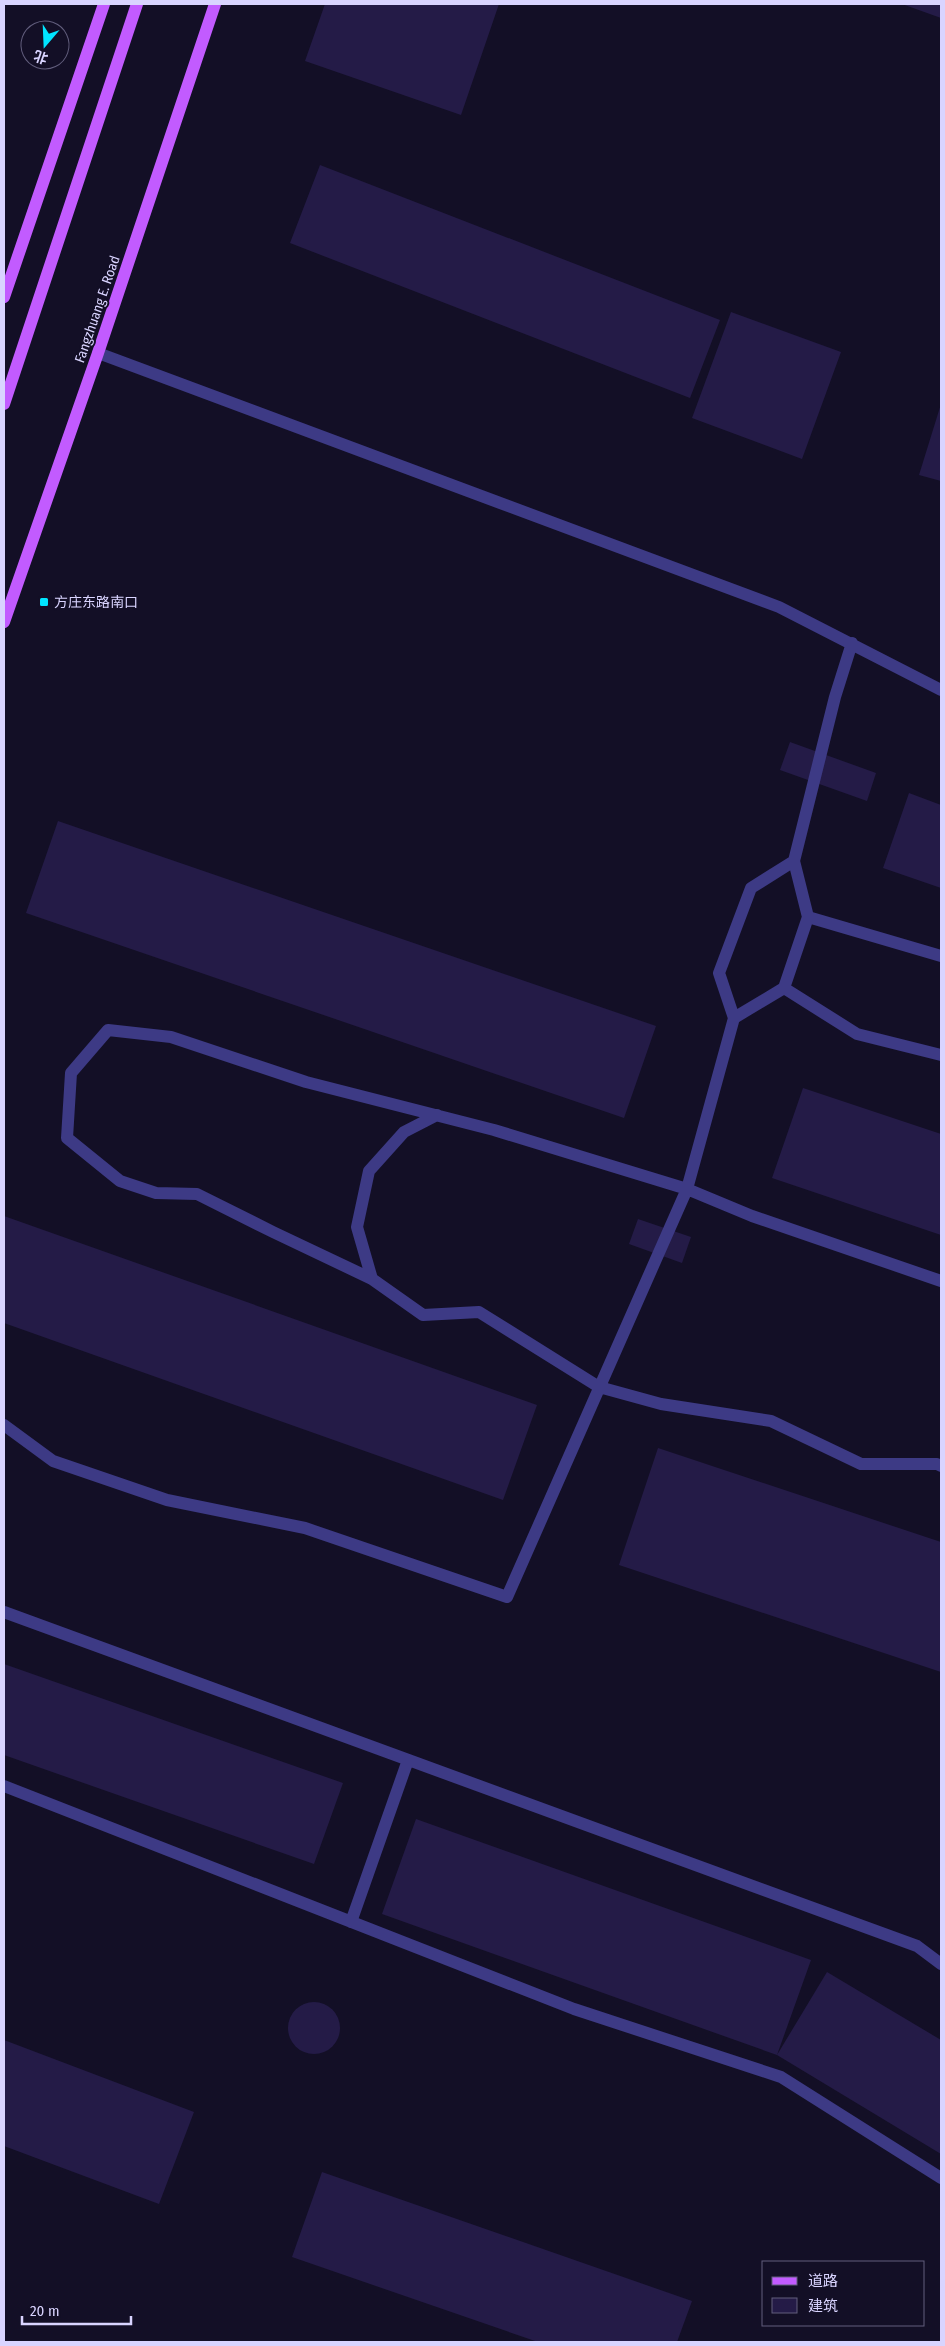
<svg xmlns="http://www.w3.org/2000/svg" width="945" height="2346" font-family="'Fira Sans Condensed','Noto Sans SC',sans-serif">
<rect width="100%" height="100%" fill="#130f26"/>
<path fill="#241b47" d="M325 4H499L461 115 305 61Z
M902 4H941V18Z
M320 165 720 320 690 398 290 243Z
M731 312 841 352 802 459 692 418Z
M941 404V481L919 475Z
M790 742 876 773 867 801 780 770Z
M909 793 941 805V888L883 868Z
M58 821 656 1026 624 1118 26 913Z
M803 1088 941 1134V1235L772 1178Z
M4 1216 537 1405 503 1500 4 1323Z
M638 1219 691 1237 682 1263 629 1244Z
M658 1448 941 1542V1672L619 1565Z
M4 1664 343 1783 314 1864 4 1755Z
M416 1819 811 1960 777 2055 382 1914Z
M827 1972 941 2040V2154L777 2055Z
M288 2028a26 26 0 1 1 52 0a26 26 0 1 1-52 0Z
M4 2040 194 2112 159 2204 4 2146Z
M322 2172 692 2301 677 2342H538L292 2257Z"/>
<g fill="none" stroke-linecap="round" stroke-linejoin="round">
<path stroke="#3d3a85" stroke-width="12" d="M98 353 779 607 941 690
M808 917 941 956
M784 988 857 1034 941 1055
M734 1018 784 988 808 917 794 861
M372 1279 357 1227 369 1171 404 1132 437 1115
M941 1281 752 1216 687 1189 494 1130 306 1082 171 1037 108 1030 71 1073 67 1138 120 1181 156 1193 197 1194 273 1232 372 1279 423 1315 479 1312 599 1387 661 1404 771 1421 861 1464H937L941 1466
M4 1425 53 1461 167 1500 305 1528 507 1597 687 1189 734 1018 719 973 751 888 794 861 835 697 852 643
M4 1612 917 1946 941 1964
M4 1786 574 2009 781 2077 941 2178
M351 1922 408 1760"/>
<path stroke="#c25bff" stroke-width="12" d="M4 297 104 4
M4 404 137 4
M4 622 98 353 215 4"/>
</g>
<rect fill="#00e5ff" stroke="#130f26" stroke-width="2" x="39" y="597" width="10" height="10" rx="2.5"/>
<g text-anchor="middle" stroke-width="4" stroke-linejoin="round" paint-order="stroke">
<g font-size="14" fill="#d9d4ff" stroke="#130f26">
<text transform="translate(97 309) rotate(-71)" y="5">Fangzhuang E. Road</text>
</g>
<g font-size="14" fill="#d9d4ff" stroke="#130f26" text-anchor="start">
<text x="54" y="607">方庄东路南口</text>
</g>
</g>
<rect width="945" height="2346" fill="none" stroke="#d9d4ff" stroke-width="10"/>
<rect x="762" y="2261" width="162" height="65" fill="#130f26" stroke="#625e7d"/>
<rect x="772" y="2277" width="25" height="8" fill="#c25bff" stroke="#625e7d"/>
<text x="808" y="2286" font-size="15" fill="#d9d4ff">道路</text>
<rect x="772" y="2298" width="25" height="15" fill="#241b47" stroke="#625e7d"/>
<text x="808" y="2311" font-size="15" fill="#d9d4ff">建筑</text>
<g transform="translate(45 45) rotate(199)"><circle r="24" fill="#130f26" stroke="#625e7d"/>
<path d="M0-4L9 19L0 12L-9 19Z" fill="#00e5ff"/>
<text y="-8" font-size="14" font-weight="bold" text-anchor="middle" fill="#d9d4ff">北</text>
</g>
<path d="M22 2316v8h109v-8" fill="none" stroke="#d9d4ff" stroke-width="2.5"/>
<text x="30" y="2316" font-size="15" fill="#d9d4ff" stroke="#130f26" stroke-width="4" paint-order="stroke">20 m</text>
</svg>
